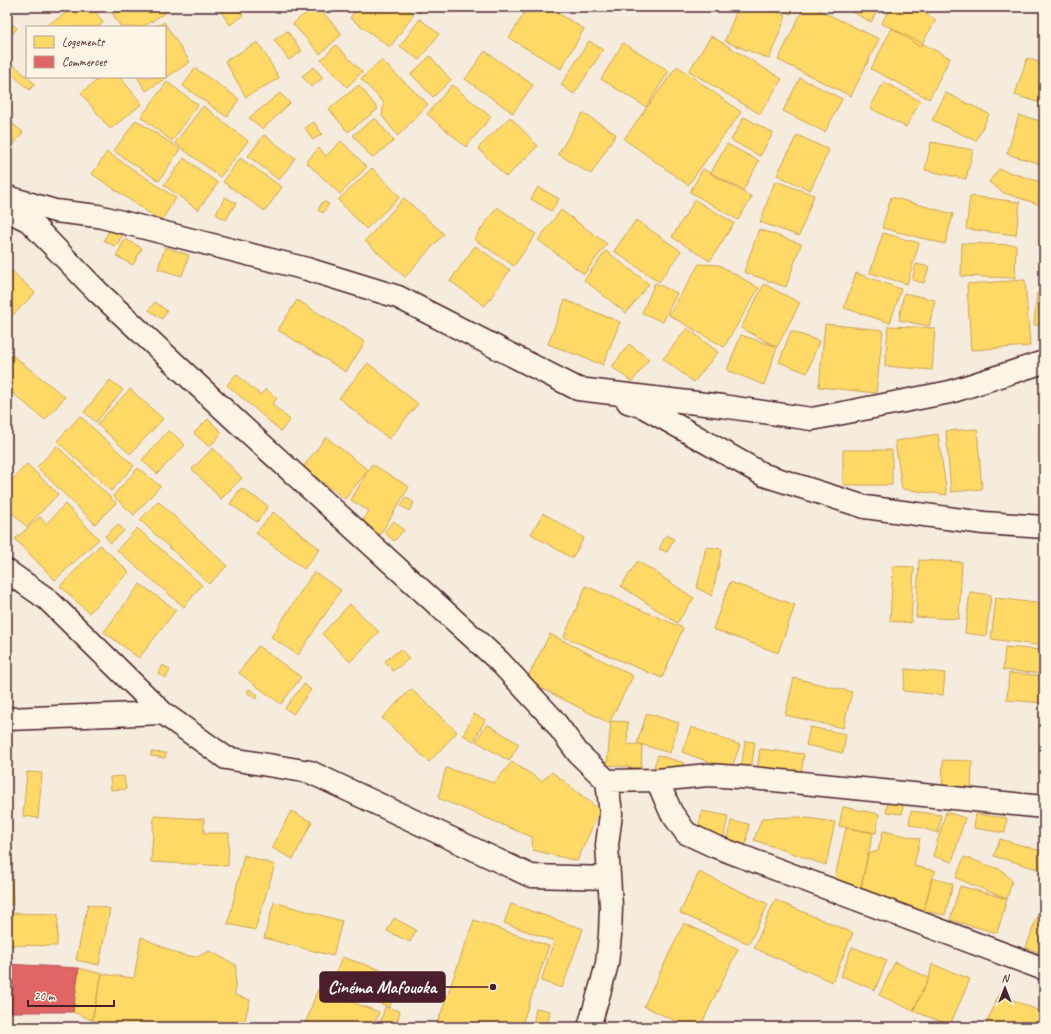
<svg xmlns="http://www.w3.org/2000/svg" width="1051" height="1034" font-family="Caveat,sans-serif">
<rect width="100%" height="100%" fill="#f5ecde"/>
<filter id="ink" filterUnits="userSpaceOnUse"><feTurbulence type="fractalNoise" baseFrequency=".025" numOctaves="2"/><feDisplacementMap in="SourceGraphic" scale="8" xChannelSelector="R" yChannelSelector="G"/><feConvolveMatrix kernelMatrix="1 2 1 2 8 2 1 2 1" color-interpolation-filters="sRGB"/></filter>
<g filter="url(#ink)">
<path fill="#ffd966" stroke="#c9a154" d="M76 7H93L103 23 97 27H44Z
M117 7H124L126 9 129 7 172 8 143 27H121L111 11Z
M218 7H241L239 9 243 16 230 25Z
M312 7H318L342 34 320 54 293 24Z
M358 7H405L414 14 390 47 350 18Z
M412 7H424L420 13Z
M528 7H548L584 29 561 69 509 38Z
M738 7H765L786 16 769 59 725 41Z
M773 7H793L791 14Z
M804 7H813L879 39 851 96 778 60Z
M843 7H879L871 22Z
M891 7H914L936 20 920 47 892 28 881 24Z
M420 19 439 34 419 60 400 46Z
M7 21 17 28 7 41Z
M164 22 190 62 146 91 137 77H165V27H156Z
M892 28 950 58 929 99 871 69Z
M1044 29V50L1040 47Z
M287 31 302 51 289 60 274 40Z
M711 36 782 79 760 114 689 71Z
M589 41 603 50 574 94 561 85Z
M258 42 279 78 246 97 225 61Z
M623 43 669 71 646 107 601 79Z
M336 45 362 72 347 87 321 60Z
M485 51 533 85 513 113 465 79Z
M430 56 451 80 433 97 411 74Z
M1027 58 1044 64V104L1015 95Z
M381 60 428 104 398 136 382 116 384 103 361 79Z
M15 66 35 84 29 90 10 72Z
M677 66 741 112 688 185 624 139Z
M314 67 323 78 311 87 302 76Z
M195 68 239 99 227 117 183 86Z
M101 77H120L142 104 110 129 81 93Z
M800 78 842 99 825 132 783 111Z
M167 82 198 105 172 141 141 117Z
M884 82 920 101 906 127 870 108Z
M359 85 378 109 348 132 329 109Z
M452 85 491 117 466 147 427 114Z
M280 93 290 103 263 129 249 118Z
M946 93 989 114 976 141 932 120Z
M203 106 248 141 220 177 175 143Z
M583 113 616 134 591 174 558 154Z
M1019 115 1044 122V156L1041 164 1007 154Z
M510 117 538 146 506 177 478 148Z
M744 117 773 133 760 156 731 140Z
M375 118 394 141 372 158 353 135Z
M7 120 23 132 12 147 7 143Z
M136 120 180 149 159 181 114 151Z
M314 122 322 134 313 140 305 128Z
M264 135 295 158 279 180 248 156Z
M797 135 829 150 810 190 777 175Z
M341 141 367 167 340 194 306 162 319 148 326 156Z
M931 142 973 150 966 179 925 170Z
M727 144 759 161 743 190 711 173Z
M107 152 176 198 161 221 92 174Z
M184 158 218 183 198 210 164 185Z
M240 158 282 187 265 211 223 182Z
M372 168 400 197 366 229 338 200Z
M703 169 752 197 738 220 690 192Z
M999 169 1044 183V196L1041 205 1004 193 989 182Z
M775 181 814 195 799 236 760 222Z
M538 187 559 199 551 211 531 199Z
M970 196 1020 202 1016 235 966 229Z
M225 197 236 203 226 220 216 214Z
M891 197 953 214 945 244 882 228Z
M404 198 444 234 405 277 365 241Z
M695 200 734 223 710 261 672 237Z
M323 201 329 204 323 213 318 210Z
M497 207 536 234 514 266 474 239Z
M561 210 607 244 584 274 538 240Z
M636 220 681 251 659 282 614 251Z
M110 229 122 235 116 247 104 240Z
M759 229 801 244 786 287 744 272Z
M883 233 919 243 907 284 870 273Z
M125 239 142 248 133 265 116 256Z
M962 243 1016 245 1015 278 961 276Z
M475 246 510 270 485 306 450 281Z
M165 247 189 255 182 276 158 269Z
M606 251 649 284 626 313 584 280Z
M699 264 719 265 759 288 724 347 669 315Z
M916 264 929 267 924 283 912 280Z
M7 266 35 293 7 321Z
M856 273 901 289 890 323 844 308Z
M1025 280 1030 346 971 350 967 284Z
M655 283 677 293 663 322 642 313Z
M764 284 800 303 777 347 741 328Z
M904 293 935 300 929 326 899 320Z
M1037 293 1044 294V325H1034Z
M297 300 365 342 346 372 278 330Z
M565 300 620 322 603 365 548 344Z
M155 302 167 311 162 319 149 310Z
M825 324 883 330 876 393 819 387Z
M888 326 935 328 932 370 885 366Z
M687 328 718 352 694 382 663 359Z
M791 331 819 341 807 373 779 362Z
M741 335 777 347 764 385 727 370Z
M629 344 649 359 632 382 612 367Z
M7 351 65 397 45 420 7 388Z
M368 363 418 404 389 439 339 398Z
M236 374 260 395 266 389 277 399 272 404 290 420 281 431 227 385Z
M110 380 123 390 96 422 84 412Z
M130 389 163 419 130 454 97 424Z
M80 416 134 466 111 491 57 441Z
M208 419 222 433 209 447 194 433Z
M977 429 982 489 951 492 946 431Z
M169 430 185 445 157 474 142 460Z
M938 434 947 495 902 489 895 441Z
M326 437 368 470 345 499 303 467Z
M57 446 116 503 95 524 37 467Z
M213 448 242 478 221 499 192 469Z
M843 450H892V485H843Z
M27 464 58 494 27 527 7 508V485Z
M372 464 409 487 380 535 361 524 369 511 351 500Z
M138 468 160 486 134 515 113 496Z
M241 488 268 506 257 522 230 504Z
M406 497 414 503 409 511 401 506Z
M158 501 227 566 209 584 140 520Z
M65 504 99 539 55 580 15 539 40 517 46 524Z
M273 512 320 549 304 569 256 533Z
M543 513 584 538 572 558 531 534Z
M394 521 404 530 394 541 384 532Z
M118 524 124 531 111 543 105 536Z
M137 528 202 585 184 607 117 550Z
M666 535 674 539 667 552 659 549Z
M100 545 129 572 89 613 60 586Z
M706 547 722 549 712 596 697 588Z
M919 560 962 562 959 619 916 617Z
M638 561 694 598 677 623 621 586Z
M893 566 914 567 911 623 890 621Z
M314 572 341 590 298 655 271 637Z
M730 582 795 605 778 653 713 629Z
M140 584 176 610 139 658 104 632Z
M586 586 683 628 662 678 564 637Z
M970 592 991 595 986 636 965 633Z
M996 598 1044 604V646L991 639Z
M350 604 379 632 350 662 322 634Z
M550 634 633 676 609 723 526 680Z
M258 646 301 677 281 704 239 673Z
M1005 647 1044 650V674L1003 670Z
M401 649 409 659 393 671 385 661Z
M163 665 170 670 166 678 158 673Z
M906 669 945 673 943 695 903 691Z
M1009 673 1044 676V703L1007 700Z
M794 678 852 692 843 728 785 715Z
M304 684 311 690 293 714 285 708Z
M249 689 258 695 256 699 247 692Z
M411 689 457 732 429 762 382 718Z
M647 713 679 723 670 753 637 743Z
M474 714 485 720 474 741 463 735Z
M611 721 628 722 627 744 642 745 641 768 607 765Z
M487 724 519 744 509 761 476 741Z
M691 727 740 745 731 770 682 752Z
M810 727 846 734 843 753 806 745Z
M745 741 755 742 751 771 741 770Z
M760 749 804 754 801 774 757 770Z
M151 752 166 753 165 758 151 756Z
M658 755 684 763 675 794 648 785Z
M943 760 972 761 971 793 942 792Z
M512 762 542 781 552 772 600 810 577 861 533 850 532 837 438 798 446 768 494 783Z
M27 772 42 773 38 818 23 816Z
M124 776 126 789 111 790 110 777Z
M888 802 903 805 902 814 886 812Z
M843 807 879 814 876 833 839 826Z
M291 811 312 822 293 859 272 848Z
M702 811 728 816 723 841 697 835Z
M911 811 941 815 938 833 909 824Z
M946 812 965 818 952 862 933 856Z
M976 814 1007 818 1005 833 974 828Z
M154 816 204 819V833H229L228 866 151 862Z
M800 817 835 822 826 865 754 840 762 818Z
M731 821 749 824 745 849 727 846Z
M846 828 873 833 859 896 834 882Z
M883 831 920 839 914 866 936 871 932 878 924 911 859 896 868 854 878 851Z
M1000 839 1044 852V860L1041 870 994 856Z
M244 855 275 865 255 930 228 924Z
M964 857 1002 870 1012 881 1007 899 956 878Z
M7 868H10L13 904 7 905Z
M699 872 768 904 749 944 680 913Z
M932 878 953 884 945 915 924 911Z
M960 886 1007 899 997 933 950 920Z
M1043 899H1044V954L1026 948Z
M775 900 853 933 832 982 754 948Z
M274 902 342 921 333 956 264 938Z
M88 904 110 909 99 965 76 960Z
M511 904 583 929 562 988 541 981 554 941 504 923Z
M7 913 58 914 57 946 7 945Z
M394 918 416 930 410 942 387 931Z
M474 920 549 946 521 1027H436Z
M684 923 738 949 700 1027H688L644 1006Z
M141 937 178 954 196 957 210 951 236 965 235 995 250 1000 243 1027H109L92 1020 102 974 134 978Z
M852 947 887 960 875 990 841 976Z
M342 957 400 976 390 1007 331 987Z
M895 962 929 978 913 1011 879 995Z
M932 964 970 979 950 1025 913 1011 929 978Z
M79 968 102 974 92 1020 73 1012Z
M318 989 379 1012 373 1027H304Z
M999 994 1044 1013V1027H985Z
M385 1007 400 1011 396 1027H379Z
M536 1008 550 1011 547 1027 533 1026Z"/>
<path fill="#e06666" stroke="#b35154" d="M7 964 79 968 73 1012H7Z"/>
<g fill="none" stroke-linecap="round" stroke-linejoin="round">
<g stroke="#4a1f2b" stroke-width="25">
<path id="minor" d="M7 197 55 211 98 216 307 269 398 297 578 389 722 406 812 419 950 392 1044 362
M7 210 29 221 97 291 234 419 499 661 552 718 578 753 607 781 611 814 607 845 611 906 610 935 607 964 600 990 589 1027
M628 402 644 407 764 475 865 507 984 523 1044 527
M7 571 47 599 163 713 226 758 310 772 531 876 609 878
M7 719 163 713
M657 780 671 812 686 833 714 846 1044 969
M607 781 657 780 708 775 752 778 1044 807"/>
</g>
<use href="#minor" stroke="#fcf5e5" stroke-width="22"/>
</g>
</g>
<path fill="none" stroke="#4a1f2b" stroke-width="1.5" d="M493 987L445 987"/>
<circle fill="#4a1f2b" stroke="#fcf5e5" stroke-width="1.5" cx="493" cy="987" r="4"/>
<rect fill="#4a1f2b" stroke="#4a1f2b" stroke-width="1.5" x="320" y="972" width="125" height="30" rx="4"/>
<g font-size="18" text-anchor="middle" font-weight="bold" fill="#fff">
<text x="382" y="993">Cinéma Mafouoka</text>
</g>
<rect width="1051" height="1034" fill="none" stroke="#fcf5e5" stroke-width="24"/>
<rect x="12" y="12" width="1027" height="1010" fill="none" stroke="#4a1f2b" stroke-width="1.5" filter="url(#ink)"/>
<rect x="26" y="26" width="140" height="52" fill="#fcf5e5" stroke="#b59f9b"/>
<rect x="34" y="36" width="20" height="12" fill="#ffd966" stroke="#b59f9b"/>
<text x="62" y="46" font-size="12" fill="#4a1f2b">Logements</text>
<rect x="34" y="56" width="20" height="12" fill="#e06666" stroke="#b59f9b"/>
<text x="62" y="66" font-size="12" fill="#4a1f2b">Commerces</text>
<g transform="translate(1005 988)" stroke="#fcf5e5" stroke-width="3" paint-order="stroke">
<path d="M0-3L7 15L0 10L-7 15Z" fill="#4a1f2b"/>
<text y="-6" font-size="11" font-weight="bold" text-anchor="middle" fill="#4a1f2b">N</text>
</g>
<path d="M28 1000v6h86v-6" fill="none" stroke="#4a1f2b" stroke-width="2"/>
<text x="34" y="1000" font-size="12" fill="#4a1f2b" stroke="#fcf5e5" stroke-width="3" paint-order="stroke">20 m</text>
</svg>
